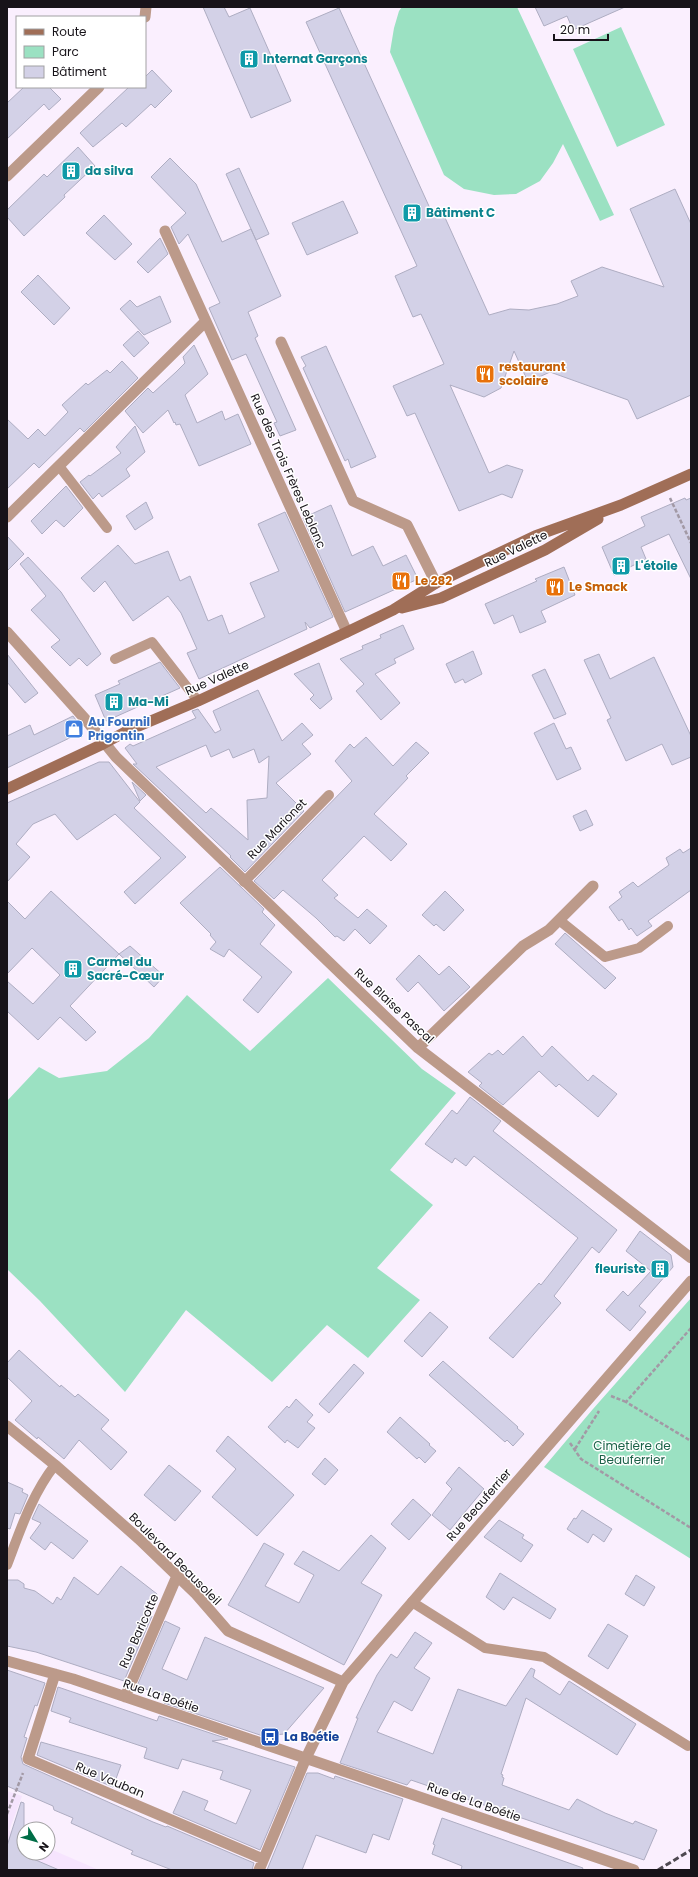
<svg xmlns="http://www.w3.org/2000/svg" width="698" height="1877" font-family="Poppins,sans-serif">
<rect width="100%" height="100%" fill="#faeffe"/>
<path fill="#f6e4fe" d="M7 1791 22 1796 9 1831 24 1837V1853H48V1848L99 1870H7Z"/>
<path fill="#9be1c2" d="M402 7H517L614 215 600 221 563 144 553 163 540 181 516 194 494 195 464 189 444 175 390 52 394 28 399 11Z
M621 27 665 125 617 147 573 49Z
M328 978 422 1069 456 1093 390 1170 433 1205 377 1268 420 1300 368 1358 327 1325 272 1382 186 1310 125 1392 40 1301 7 1269V1101L39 1067 59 1078 107 1071 149 1038 187 995 250 1051Z
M691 1298V1559L544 1467 593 1409Z"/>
<path fill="#d3d1e7" stroke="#aeadc2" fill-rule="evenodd" d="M203 7H224L229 17 250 8 291 101 251 118Z
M535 7H625L573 30 567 16 544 26Z
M339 8 433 215 442 211 489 315 510 309 529 310 557 304 578 296 571 281 602 267 664 287 630 209 675 189 691 224V395L637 419 628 400 550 372 528 382 514 351 501 388 484 397 450 385 489 473 507 465 523 470 512 498 502 494 459 511 415 413 407 416 393 386 444 364 421 314 413 317 395 276 417 266 306 22Z
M152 70 172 91 155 108 151 104 126 127 122 123 93 147 80 133 129 87H145V77Z
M24 87H49L61 99 49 110 44 104 7 139V103Z
M78 147 95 166 64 195 65 197 24 236 7 217V210L44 174 47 177Z
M170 158 196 184 222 242 251 229 281 296 248 312 258 336 255 338 296 430 280 436 274 423 277 422 246 354 232 360 209 308 220 303 188 234 179 244 171 227 186 213 151 177Z
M239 168 269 234 256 240 226 174Z
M343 201 358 233 307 255 292 223Z
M104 215 132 244 115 260 86 233Z
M160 238 168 254 148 273 137 262Z
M38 275 70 308 54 325 21 292Z
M160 296 171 322 144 335 120 309 130 300 137 307Z
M138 331 149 343 134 357 123 345Z
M194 345 208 374 185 395 197 423 222 411 225 420 238 414 251 444 199 466 180 424 176 425 175 422 174 423 168 410 143 433 125 411 148 388 153 393 176 372 185 363 183 357Z
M326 346 376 457 351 468 348 459 345 461 303 368 306 366 301 357Z
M122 361 138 378 84 432 80 428 39 468 34 463 7 489V419L28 439 38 429 45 436 68 412 62 405 86 383 88 385 107 370 110 373Z
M135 426 145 452 126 469 130 476 102 497 99 493 93 499 80 482 89 475 90 476 121 453 116 447Z
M66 486 83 508 64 527 56 520 42 534 31 521Z
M685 498 686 500 691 498V579L669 534 641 547 646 559 614 575 602 547 645 526 641 517Z
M146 502 153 518 135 530 126 516Z
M331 505 352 556 373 546 383 566 406 555 418 579 345 612 303 518Z
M285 512 333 617 310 628 305 622 307 629 199 679 187 653 197 649 181 613 168 596 133 621 105 581 94 592 81 578 118 545 135 564 168 551 180 581 190 576 208 621 222 615 229 634 265 617 250 583 279 571 258 524Z
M7 536 24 554 7 571Z
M28 557 61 592 101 654 87 666 79 658 70 666 51 647 60 640 31 610 46 596 20 564Z
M564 567 575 595 541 611 546 622 520 633 513 615 494 624 485 604 537 581 535 579Z
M403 625 414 649 394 659 396 663 375 674 400 703 381 720 356 691 364 684 340 659 363 649 362 646 381 638 380 635Z
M473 651 482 674 465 683 463 679 455 683 446 664Z
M7 654 38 693 25 703 7 682Z
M599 654 610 679 654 657 691 736V757L672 765 662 744 626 761 607 720 611 718 584 660Z
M160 662 180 688 106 721 95 695 120 684 118 681Z
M319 663 332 699 320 709 310 699 314 695 294 674Z
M545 669 566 714 554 719 532 675Z
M258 690 282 741 302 723 313 735 302 744 311 754 276 783 304 811 245 872 230 857 231 856 133 764H137L125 748 130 744 133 746 196 718 192 711 198 709 215 733 221 730 213 711ZM206 745 211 757 229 749 233 758 254 749 259 763 269 756 267 798 247 800 248 840 211 808 206 813 156 767Z
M73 716 81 727 80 733 7 768V736L30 725 34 735Z
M554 723 566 749 571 747 581 769 557 780 534 733Z
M366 737 393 766 416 742 429 753 406 776 408 778 374 814 407 844 391 861 364 836 322 880 338 895 334 898 358 918 367 909 387 926 370 944 355 929 344 941 337 936 335 937 316 918 283 890 274 899 254 881 352 781 335 761 350 744 354 748Z
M99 762H109L140 802 134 808 186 857 135 904 124 892 161 858 115 814 77 840 55 814 33 824 16 844 30 857 7 882V803Z
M132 782 146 795 140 801Z
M586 810 593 825 580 831 573 816Z
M691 848V890L648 921 652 926 637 936 631 928 629 930 622 919 619 921 609 907 622 897 619 892 633 882 638 887 669 865 666 858 680 849 683 853Z
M220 867 264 909 262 912 275 925 260 944 292 972 258 1013 243 1000 262 977 229 949 224 957 210 949 216 942 210 935 211 934 180 903Z
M51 891 119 954 70 1006 96 1032 86 1041 60 1017 38 1040 7 1011V981L33 1004 60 975 32 948 7 974V901L25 919Z
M445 891 464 910 444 931 436 924 434 926 422 915Z
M565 933 616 978 605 989 555 944Z
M130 946 164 976 154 987 119 954Z
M419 955 439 975 449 966 470 987 444 1011 418 982 408 992 396 979Z
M523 1036 542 1057 552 1046 588 1081 593 1075 617 1094 598 1117 559 1084 556 1087 539 1071 503 1105 479 1086 482 1083 468 1072 489 1053 492 1055 498 1050 503 1055Z
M470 1097 501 1121 493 1131 617 1230 599 1253 592 1247 554 1296 561 1303 513 1358 489 1338 539 1283 541 1285 578 1238 474 1156 466 1166 455 1158 452 1163 425 1144 452 1110 457 1114Z
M640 1231 671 1255 673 1267 639 1306 646 1312 630 1331 606 1310 623 1291 628 1296 651 1271 626 1251Z
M430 1312 448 1327 422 1357 404 1341Z
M19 1350 60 1387 61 1385 75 1397 78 1394 109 1420 101 1429 127 1452 111 1470 79 1440 64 1459 38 1437 37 1439 15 1420 32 1401 7 1377V1363Z
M443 1361 518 1427 517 1428 524 1434 513 1446 507 1440 505 1442 429 1375Z
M354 1364 364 1373 329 1413 319 1404Z
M296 1399 313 1415 307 1422 315 1428 298 1448 287 1440 285 1443 268 1427 287 1406 289 1408Z
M400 1417 430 1444 429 1445 436 1451 425 1463 419 1457 417 1459 387 1432Z
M228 1436 294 1495 257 1536 212 1497 236 1469 216 1451Z
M325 1458 338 1470 325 1485 312 1474Z
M169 1465 201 1491 175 1521 144 1495Z
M459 1467 484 1489 450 1530 432 1515 452 1489 446 1483Z
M7 1482 23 1489 22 1492 28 1495 20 1514 15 1513 10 1529 7 1528Z
M413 1499 431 1515 409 1540 391 1524Z
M39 1504 88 1541 73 1559 51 1542 45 1550 30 1538 41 1523 32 1519Z
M582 1510 612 1529 604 1542 593 1534 588 1543 567 1529 574 1518 576 1519Z
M499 1520 524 1535 522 1538 533 1545 521 1562 484 1537Z
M371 1535 386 1548 361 1583 382 1595 344 1665 228 1605 264 1543 284 1554 265 1586 299 1603 314 1575 294 1564 303 1551 339 1571Z
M121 1566 157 1594 149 1615 152 1616 124 1681 36 1652 7 1646V1580H18L24 1584V1588L35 1591 53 1604 57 1597 61 1600 74 1577 98 1595Z
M500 1573 556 1609 550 1619 513 1597 504 1610 486 1597Z
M636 1575 655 1587 644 1606 625 1594Z
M165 1621 180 1628 162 1669 187 1680 205 1637 324 1688 284 1734 263 1736 164 1703 166 1696 137 1686Z
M608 1624 628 1636 608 1669 588 1656Z
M415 1632 432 1643 414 1668 430 1678 412 1711 394 1701 377 1732 433 1754 458 1689 506 1706 531 1668 535 1670 533 1677 560 1695 569 1681 636 1724 617 1755 526 1698 501 1774 503 1775 502 1777 504 1778 502 1785 569 1810 577 1799 605 1813 633 1824 635 1821 657 1830 644 1860 411 1780 407 1785 340 1763 358 1718H356L377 1675 391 1654 397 1658Z
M7 1670 45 1683 37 1706 35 1705 24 1737 27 1738 21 1757 23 1764 153 1822 166 1827 167 1826 254 1863 252 1870H172L131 1854 133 1851 71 1823 73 1818 54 1810 53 1806 7 1786Z
M58 1687 157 1721 159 1716 228 1739 212 1741 295 1767 260 1850 173 1813 183 1791 208 1801 204 1810 236 1824 251 1790 220 1779 223 1771 182 1759 178 1769 144 1758 147 1748 69 1722 71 1718 51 1711Z
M41 1742 121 1765 113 1787 37 1755Z
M307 1773H318L334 1779 335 1776 403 1799 389 1840 373 1834 366 1853 316 1835 302 1870H267Z
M21 1802 24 1803V1855L59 1870H7V1846Z
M442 1818 583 1868 582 1870H461L462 1866 432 1854 435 1845 433 1844Z"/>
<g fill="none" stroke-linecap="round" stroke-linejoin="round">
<path stroke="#a299a5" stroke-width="2.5" stroke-dasharray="4 2" stroke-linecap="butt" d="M670 498 691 543
M691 1328 626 1402 691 1441
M611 1396 626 1402
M570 1443 581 1459 691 1528
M575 1449 599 1411
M7 1814 23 1773"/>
<path stroke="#bc9a8a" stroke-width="10" d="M59 466 107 528
M115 659 152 642 198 701
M244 882 329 795
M559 920 605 957 639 948 668 926
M7 1565C20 1531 32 1494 55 1465
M412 1602 485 1648 544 1657 688 1746"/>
<path stroke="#bc9a8a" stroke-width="11" d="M145 17 146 7
M7 176 99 87
M165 231 347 632
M281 342 353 501 407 525 436 583
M7 517 206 321
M7 632 86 720 116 757 418 1048 691 1258
M418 1048 523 946 549 930 593 886
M7 1426 55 1465 139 1539 195 1593 228 1631 343 1682
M7 1661 73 1679 634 1870
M55 1674 28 1759 263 1859
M125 1697 177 1576
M259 1870 306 1758 343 1682 691 1281"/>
<path stroke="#a06e57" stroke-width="11" d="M402 608 441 598 545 550 598 519
M7 789 103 744 127 731 198 701 347 632 393 610 436 583 535 536 621 505 691 474"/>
<path stroke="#4e4951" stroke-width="3" stroke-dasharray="6 3" stroke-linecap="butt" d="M658 1870 691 1850"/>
</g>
<defs>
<g id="building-square" transform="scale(1)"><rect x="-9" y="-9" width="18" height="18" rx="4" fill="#0f9aa8" stroke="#fff"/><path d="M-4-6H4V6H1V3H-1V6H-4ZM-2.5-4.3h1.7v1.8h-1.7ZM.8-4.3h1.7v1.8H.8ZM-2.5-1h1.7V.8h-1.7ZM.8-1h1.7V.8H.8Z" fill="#fff"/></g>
<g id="restaurant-square" transform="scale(1)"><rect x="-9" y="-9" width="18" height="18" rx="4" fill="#e8710a" stroke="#fff"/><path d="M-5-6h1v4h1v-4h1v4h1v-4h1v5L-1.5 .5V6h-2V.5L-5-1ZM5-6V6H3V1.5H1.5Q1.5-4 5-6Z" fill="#fff"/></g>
<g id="shop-square" transform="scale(1)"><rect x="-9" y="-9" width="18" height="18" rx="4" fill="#3f7fe0" stroke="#fff"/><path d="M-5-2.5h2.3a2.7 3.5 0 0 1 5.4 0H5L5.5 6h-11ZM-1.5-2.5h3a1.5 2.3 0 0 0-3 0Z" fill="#fff"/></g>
<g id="bus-square" transform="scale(1)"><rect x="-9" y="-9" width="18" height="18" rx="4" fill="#1a4fb4" stroke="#fff"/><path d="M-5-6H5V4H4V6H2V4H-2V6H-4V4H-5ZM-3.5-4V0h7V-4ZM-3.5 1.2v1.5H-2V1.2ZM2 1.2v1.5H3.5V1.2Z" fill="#fff"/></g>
</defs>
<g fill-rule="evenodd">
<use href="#building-square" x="249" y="59"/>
<use href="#building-square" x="71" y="171"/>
<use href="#building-square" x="412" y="213"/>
<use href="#restaurant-square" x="485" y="374"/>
<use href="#building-square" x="621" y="566"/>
<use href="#restaurant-square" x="401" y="581"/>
<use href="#restaurant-square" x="555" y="587"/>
<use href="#building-square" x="114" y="702"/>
<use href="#shop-square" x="74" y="729"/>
<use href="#building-square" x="73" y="969"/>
<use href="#building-square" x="660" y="1269"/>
<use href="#bus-square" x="270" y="1737"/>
</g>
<g text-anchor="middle" stroke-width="3" stroke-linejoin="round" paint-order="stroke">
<g font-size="12" font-weight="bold" fill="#0d838f" stroke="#fff" text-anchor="start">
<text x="263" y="63">Internat Garçons</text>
<text x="85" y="175">da silva</text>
<text x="426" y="217">Bâtiment C</text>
<text x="635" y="570">L'étoile</text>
<text x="128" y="706">Ma-Mi</text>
<text x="87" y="966">Carmel du<tspan x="87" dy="14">Sacré-Cœur</tspan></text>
<text x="646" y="1273" text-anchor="end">fleuriste</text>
</g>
<g font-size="12" font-weight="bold" fill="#c56008" stroke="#fff" text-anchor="start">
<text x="499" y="371">restaurant<tspan x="499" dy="14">scolaire</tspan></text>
<text x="415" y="585">Le 282</text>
<text x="569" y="591">Le Smack</text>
</g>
<g font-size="12" fill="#171319" stroke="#fff">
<text transform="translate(288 471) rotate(66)" y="4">Rue des Trois Frères Leblanc</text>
<text transform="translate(516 549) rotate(-26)" y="4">Rue Valette</text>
<text transform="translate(217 678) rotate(-24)" y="4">Rue Valette</text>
<text transform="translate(277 829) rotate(-46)" y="4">Rue Marionet</text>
<text transform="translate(394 1006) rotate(43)" y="4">Rue Blaise Pascal</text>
<text transform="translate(479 1505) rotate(-49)" y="4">Rue Beauferrier</text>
<text transform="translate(175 1559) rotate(45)" y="4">Boulevard Beausoleil</text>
<text transform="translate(139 1631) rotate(-66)" y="4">Rue Baricotte</text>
<text transform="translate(161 1696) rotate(19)" y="4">Rue La Boétie</text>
<text transform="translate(110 1780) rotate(23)" y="4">Rue Vauban</text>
<text transform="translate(474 1802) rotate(19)" y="4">Rue de La Boétie</text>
</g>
<g font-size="12" font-weight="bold" fill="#366cbe" stroke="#fff" text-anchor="start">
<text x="88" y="726">Au Fournil<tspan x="88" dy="14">Prigontin</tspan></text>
</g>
<g font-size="12" fill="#1c6249" stroke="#fff">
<text x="632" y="1450">Cimetière de<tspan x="632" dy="14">Beauferrier</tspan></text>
</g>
<g font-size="12" font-weight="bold" fill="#164399" stroke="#fff" text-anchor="start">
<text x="284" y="1741">La Boétie</text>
</g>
</g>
<rect width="698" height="1877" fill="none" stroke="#171319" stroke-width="16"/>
<rect x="16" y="16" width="130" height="72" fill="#ffffff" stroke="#a2a1a3"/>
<rect x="24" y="29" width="20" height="6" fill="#a06e57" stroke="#a2a1a3"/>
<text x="52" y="36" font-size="12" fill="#171319">Route</text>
<rect x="24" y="46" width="20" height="12" fill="#9be1c2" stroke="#a2a1a3"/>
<text x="52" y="56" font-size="12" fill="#171319">Parc</text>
<rect x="24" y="66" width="20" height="12" fill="#d3d1e7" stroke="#a2a1a3"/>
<text x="52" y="76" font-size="12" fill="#171319">Bâtiment</text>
<g transform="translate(36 1841) rotate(127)"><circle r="19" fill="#ffffff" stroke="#a2a1a3"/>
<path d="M0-3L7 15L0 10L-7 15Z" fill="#006e47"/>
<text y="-6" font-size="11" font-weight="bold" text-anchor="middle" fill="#171319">N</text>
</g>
<path d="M554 34v6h54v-6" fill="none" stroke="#171319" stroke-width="2"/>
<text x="560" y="34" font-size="12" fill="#171319" stroke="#ffffff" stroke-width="3" paint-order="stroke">20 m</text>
</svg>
